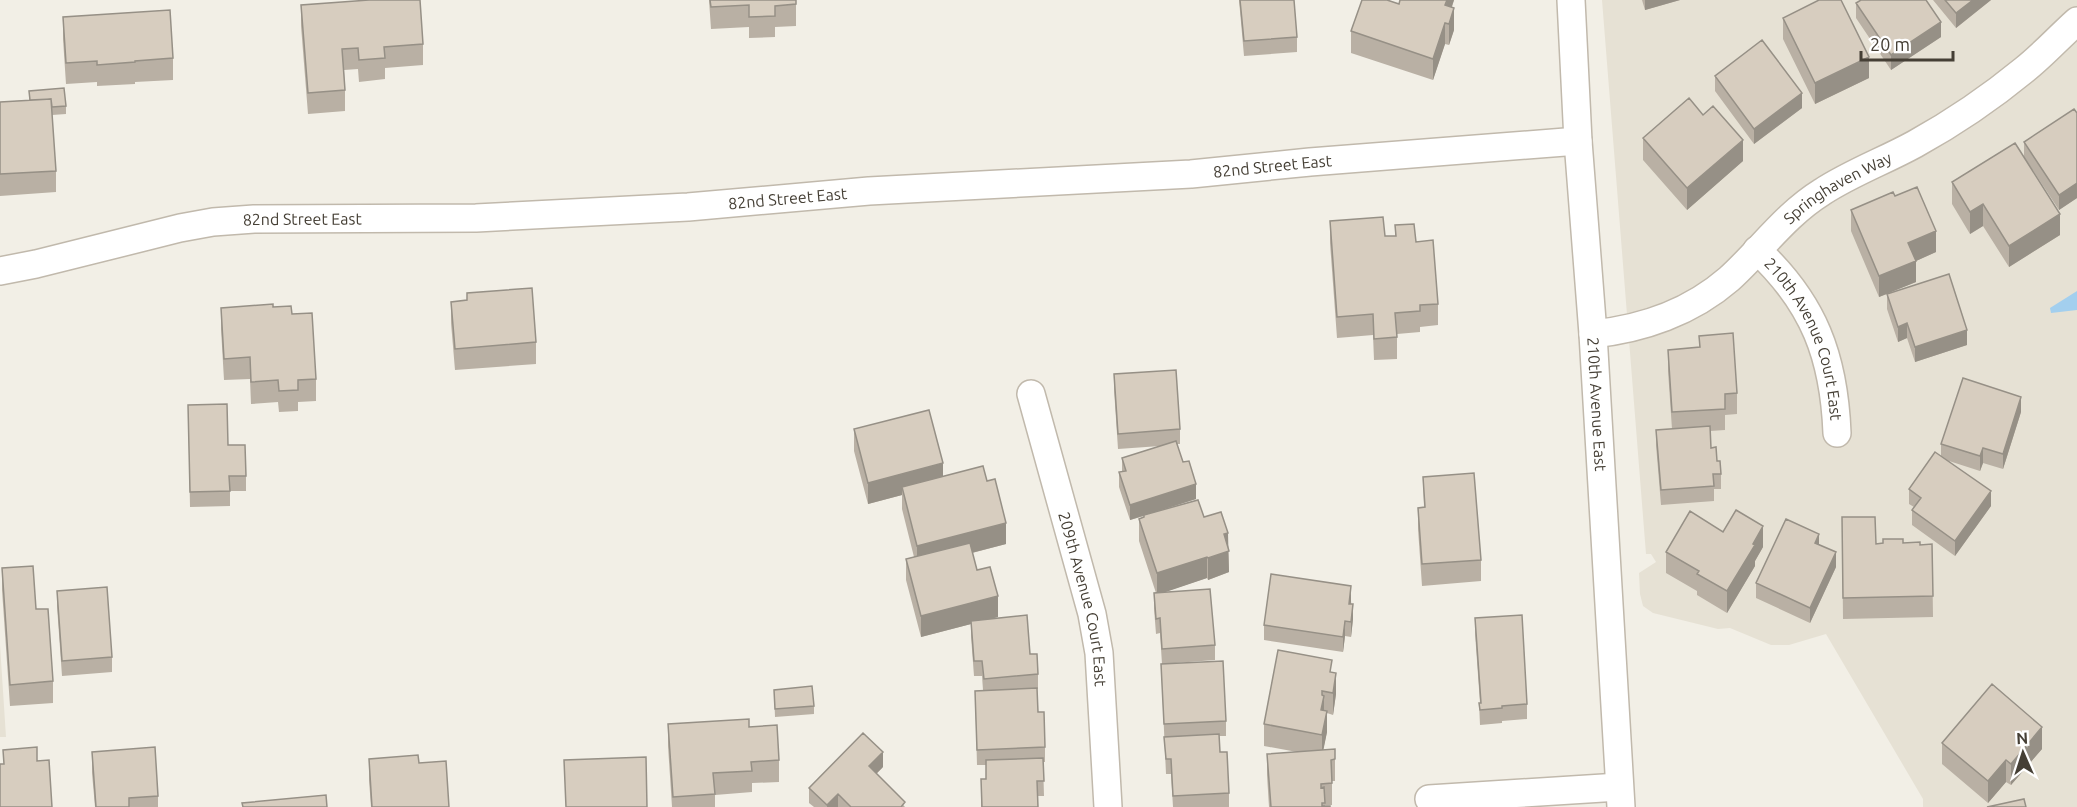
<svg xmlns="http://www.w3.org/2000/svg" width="2077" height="807" font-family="Ubuntu,sans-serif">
<rect width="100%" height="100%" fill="#f2efe6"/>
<path fill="#e6e1d4" d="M1602 0H2077V807H1923V799L1826 634 1789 645H1771L1730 628 1718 629 1653 613 1643 606 1640 594 1639 573 1656 562 1651 554H1646Z
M0 645 6 737H0Z"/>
<path fill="#a3cfee" d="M2077 291V310L2051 313 2050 308Z"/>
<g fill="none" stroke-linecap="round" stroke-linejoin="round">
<g stroke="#c1b9ac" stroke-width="30">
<g id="minor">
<path id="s1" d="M1571 0 1578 141 1593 334 1621 807"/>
<path id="s2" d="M1757 250C1814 303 1834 357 1837 433"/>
<path id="s3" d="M0 271 36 264 180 228 213 222 254 219 476 218 688 207 869 191 1191 174 1310 162 1578 141"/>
<path id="s4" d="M1593 334C1642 329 1691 312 1729 279 1761 250 1785 215 1822 192 1851 173 1884 161 1915 144 1953 123 1990 98 2024 70 2043 55 2059 37 2077 21"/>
<path id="s5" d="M1031 394 1092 614 1099 653 1108 807"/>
<path d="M1429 799 1619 787"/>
</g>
</g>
<use href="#minor" stroke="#fff" stroke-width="27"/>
</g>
<path fill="#b9b0a4" d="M709 0H796V26L775 27V37L749 38V27L711 29Z
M1239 0H1294L1297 37V52L1244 56Z
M1400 0H1454L1452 7 1454 30 1449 45 1445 44 1433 80 1351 53V31L1399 4Z
M1642 0H1680L1645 10Z
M1933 0H1991L1956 28Z
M1856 3 1941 37 1891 70 1856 18Z
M301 5 423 44V65L385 68V79L359 82 358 69 344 70 345 90V111L308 114 301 26Z
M63 17 173 58V80L135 82V84L97 86V82L66 84 63 39Z
M1783 18 1869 78 1815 104 1783 39Z
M1715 76 1802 108 1754 144 1715 91Z
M29 91 66 106V114L52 115 56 171V192L0 196V102L29 100Z
M2077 113V198L2059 210 2028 163 2060 235 2009 267 1983 226 1970 234 1952 204V182L2024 157V142Z
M1643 138 1743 161 1687 210 1643 160Z
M1895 196 1936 252 1916 261V282L1891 292 1967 345 1915 362 1907 338 1898 342 1887 309V294L1879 297 1851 231V210Z
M1330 221 1385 236H1395V225L1416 242 1438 304V325L1420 327V332L1397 334V359L1374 360 1373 335 1337 338 1330 243Z
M467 293 536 342V364L455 370 451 323V302L467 300Z
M273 307 292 314 316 379V401L298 402V411L279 412 278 402 251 404 250 379 224 380 221 329V308Z
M1699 336 1737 393V414L1725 415V430L1710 431 1711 448 1717 461 1721 474V489H1714V501L1661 505 1656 445V430L1672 429 1668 371V350L1699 347Z
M1114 374 1180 429V444H1177L1196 499 1149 514 1204 517 1228 547 1229 572 1208 580 1207 578 1164 592 1215 645V660L1162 664 1160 633 1156 634 1154 608V593H1156L1139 541V519L1144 518V516L1130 520 1119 487V472H1122V458L1160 446 1118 449 1114 389Z
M188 405 228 445 246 476V491H230V506L190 507Z
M2021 412 2003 469 1983 463 1980 471 1949 461 1991 506 1955 556 1912 525V510L1914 507 1909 504V489L1941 456V444Z
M854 429 943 476 1006 544 972 553 977 570 998 617 994 618 1030 654 1038 674V689H1037L1038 712 1045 747V762H1043L1044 796H1037L1038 807H981V779H986V765H977L975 691 983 690 982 676H974L971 636V624L921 637 906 580V559L914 557 902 509V495L868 504 854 451Z
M1423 477 1481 560V581L1422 586 1418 529V508L1424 507Z
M1842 517 1876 544 1903 543 1920 545 1932 544 1933 617 1843 619Z
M1723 532 1763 547 1755 561V566L1727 613 1697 595V591L1666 573V552Z
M1819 544 1836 567 1810 623 1756 598V583Z
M2 568 36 609 53 681V703L10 706 2 590Z
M57 591 112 657V672L62 676 57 606Z
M1351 601 1353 619 1351 637 1345 636 1343 652 1264 640V625Z
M1475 618 1527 704V719L1502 721V723L1480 725 1479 703H1480L1475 633Z
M1161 664 1226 721V736H1219L1220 752 1229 793V807H1173L1171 774H1166Z
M1332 672 1336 694 1333 715 1327 713V732L1323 750 1335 759V781H1332V805H1325V806L1330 807H1269L1267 775V754L1297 752 1264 746V724Z
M774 690 814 706V714L775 717Z
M668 724 749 727 779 760V782L752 783V792L715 795V807H672L668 746Z
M1942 743 2042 749 2011 785 2006 782 1988 803 1942 764Z
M92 752 158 796V807H95L92 773Z
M369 759 449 807H371L369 780Z
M883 767 876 774 905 807H814L809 803V788Z"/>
<path fill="#969086" d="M1447 0H1454L1446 23H1445V44L1433 80V59Z
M1645 0H1680L1645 10Z
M1973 0H1991L1956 28V13Z
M1454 8V30L1449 45V24Z
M1941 22V37L1891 70V55Z
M1869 57V78L1815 104V83Z
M1802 93V108L1754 144V129Z
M1743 140V161L1687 210V188Z
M2077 183V198L2059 210V195Z
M1983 204V226L1970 234V212Z
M2060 214V235L2009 267V246Z
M1936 231V252L1916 261V282L1879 297V276L1908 243Z
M1907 323V338L1898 342V327Z
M1967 330V345L1915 362V347Z
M2021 397V412L2003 469V454Z
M1983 448V463L1980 471V456Z
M943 463V485L902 487V495L868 504V483Z
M1196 484V499L1130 520V505Z
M1991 491V506L1955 556V541Z
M1006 523V544L917 567V546Z
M1763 526V547L1755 561V566L1727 613V591Z
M1228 533 1229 572 1208 580V558L1224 534Z
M1819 534V549L1815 543Z
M1836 552V567L1810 623V608Z
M1207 557V578L1157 595V573Z
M1351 586V601L1349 619V604Z
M998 596V617L921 637V616Z
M1353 604V619L1351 637V622Z
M1345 621V636L1343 652V637Z
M1336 673V694L1333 715V693Z
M1322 691V704L1324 696V717L1321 732Z
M1327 711V732L1322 757V735Z
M2042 727V749L2011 785V764Z
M883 752V767L869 781V766Z
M2006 760V782L1988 803V781Z
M838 794V807H827V805Z"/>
<path fill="#d7cdbf" stroke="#969086" stroke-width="1.5" d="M369 0H420L423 44 384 47 385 58 359 60 358 48 342 49 345 90 308 93 301 5Z
M710 0H796V4L775 6V16L749 17V5L711 7Z
M1240 0H1294L1297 37 1244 41Z
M1362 0H1387L1399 4 1400 0H1447L1445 5 1454 8 1449 24 1445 23 1433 59 1351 31Z
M1819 0H1841L1869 57 1815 83 1783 18Z
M1861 0H1926L1941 22 1891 55 1856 3Z
M1945 0H1973L1956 13Z
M170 10 173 58 135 61V62L97 65V61L66 63 63 17Z
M1762 40 1802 93 1754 129 1715 76Z
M64 88 66 106 52 107 51 99 30 100 29 91Z
M1689 98 1703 115 1713 106 1743 140 1687 188 1643 138Z
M51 99 56 171 0 174V102Z
M2074 109 2077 113V183L2059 195 2024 142Z
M2015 143 2060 214 2009 246 1983 204 1970 212 1952 182Z
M1917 187 1936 231 1908 243 1916 261 1879 276 1851 210 1893 192 1895 196Z
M1383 217 1385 236H1396L1395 225 1414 224 1416 242 1433 240 1438 304 1420 305V311L1395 313 1397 337 1374 339 1373 314 1337 317 1330 221Z
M1949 274 1967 330 1915 347 1907 323 1898 327 1887 294Z
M532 288 536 342 455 349 451 302 467 300V293Z
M273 304V307L291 306 292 314 312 313 316 379 298 380V390L279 391 278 380 251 382 250 357 224 359 221 308Z
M1733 333 1737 393 1725 394V409L1672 412 1668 350 1700 347 1699 336Z
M1176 370 1180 429 1118 434 1114 374Z
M1963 378 2021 397 2003 454 1983 448 1980 456 1941 444Z
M227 404 228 445H245L246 476H229L230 491 190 492 188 405Z
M929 410 943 463 868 483 854 429Z
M1710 426 1711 448 1716 447 1717 461H1720L1721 474H1713L1714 486 1661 490 1656 430Z
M1176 441 1183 462 1189 461 1196 484 1130 505 1119 472 1126 471 1122 458Z
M1935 452 1991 491 1955 541 1912 510 1921 498 1909 489Z
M983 466 987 481 995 479 1006 523 917 546 902 487Z
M1474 473 1481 560 1422 564 1418 508 1425 507 1423 477Z
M1198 500 1204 517 1221 512 1228 533 1224 534 1229 551 1208 558 1207 557 1157 573 1139 519 1144 517V515Z
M1736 510 1763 526 1753 544 1755 545 1727 591 1697 574 1699 571 1666 552 1690 511 1723 532Z
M1842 517H1875L1876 544 1883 543V539H1903V543L1920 542V545L1932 544 1933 596 1843 598Z
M1786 519 1819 534 1815 543 1836 552 1810 608 1756 583Z
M970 543 977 570 990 567 998 596 921 616 906 559Z
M33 566 36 609H48L53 681 10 685 2 568Z
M1271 574 1351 586 1349 604H1353L1351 622 1345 621 1343 637 1264 625Z
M107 587 112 657 62 661 57 591Z
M1210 589 1215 645 1162 649 1160 618 1156 619 1154 593Z
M1027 615 1030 654H1037L1038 674 984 679 982 661H974L971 621Z
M1522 615 1527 704 1502 706V708L1480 710 1479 703H1481L1475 618Z
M1278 650 1332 660 1330 672 1336 673 1333 693 1322 691V695L1324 696 1321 710 1327 711 1322 735 1264 724Z
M1223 661 1226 721 1164 724 1161 664Z
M1992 684 2042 727 2011 764 2006 760 1988 781 1942 743Z
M812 686 814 706 775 709 774 690Z
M1037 688 1038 712H1044L1045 747 977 750 975 691Z
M749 719V727L777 725 779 760 751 762 752 771 713 773 715 794 673 797 668 724Z
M863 733 883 752 869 766 905 802 901 807H851L838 794 827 805 809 788Z
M1219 734 1220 752H1227L1229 793 1173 796 1171 759H1166L1164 737Z
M37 747V761L49 760 52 807H0V764H4L3 750Z
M155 747 158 796 129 798V807H96L92 752Z
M1335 749V759L1331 760 1332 783 1321 784V788L1324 787 1325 803H1322V806H1330V807H1271L1267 754Z
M418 755 419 763 446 761 449 807H372L369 759Z
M646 757 647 807H566L564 760Z
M1043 758 1044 781H1037L1038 807H982L981 779H986V760Z
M326 795 327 807H243L242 803Z
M2024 799 2026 807H1987Z"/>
<g text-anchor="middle" stroke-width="5" stroke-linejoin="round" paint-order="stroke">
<g font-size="16" fill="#453f35" stroke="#fff">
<text dy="6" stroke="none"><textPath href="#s3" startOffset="1280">82nd Street East</textPath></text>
<text dy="6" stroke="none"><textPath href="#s4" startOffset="292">Springhaven Way</textPath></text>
<text dy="6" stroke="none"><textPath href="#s3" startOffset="794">82nd Street East</textPath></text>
<text dy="6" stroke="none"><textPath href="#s3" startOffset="308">82nd Street East</textPath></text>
<text dy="6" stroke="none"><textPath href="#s2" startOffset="104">210th Avenue Court East</textPath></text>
<text dy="6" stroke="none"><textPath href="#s1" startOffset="405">210th Avenue East</textPath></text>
<text dy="6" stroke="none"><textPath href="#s5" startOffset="212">209th Avenue Court East</textPath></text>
</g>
</g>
<g transform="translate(2023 753) rotate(357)" stroke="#ffffff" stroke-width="4.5" paint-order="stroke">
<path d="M0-4.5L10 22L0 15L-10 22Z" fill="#453f35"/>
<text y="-9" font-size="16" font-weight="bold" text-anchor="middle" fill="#453f35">N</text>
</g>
<path d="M1861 51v9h92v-9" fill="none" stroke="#453f35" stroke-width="3"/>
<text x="1870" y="51" font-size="18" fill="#453f35" stroke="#ffffff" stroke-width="4.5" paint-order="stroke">20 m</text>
</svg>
